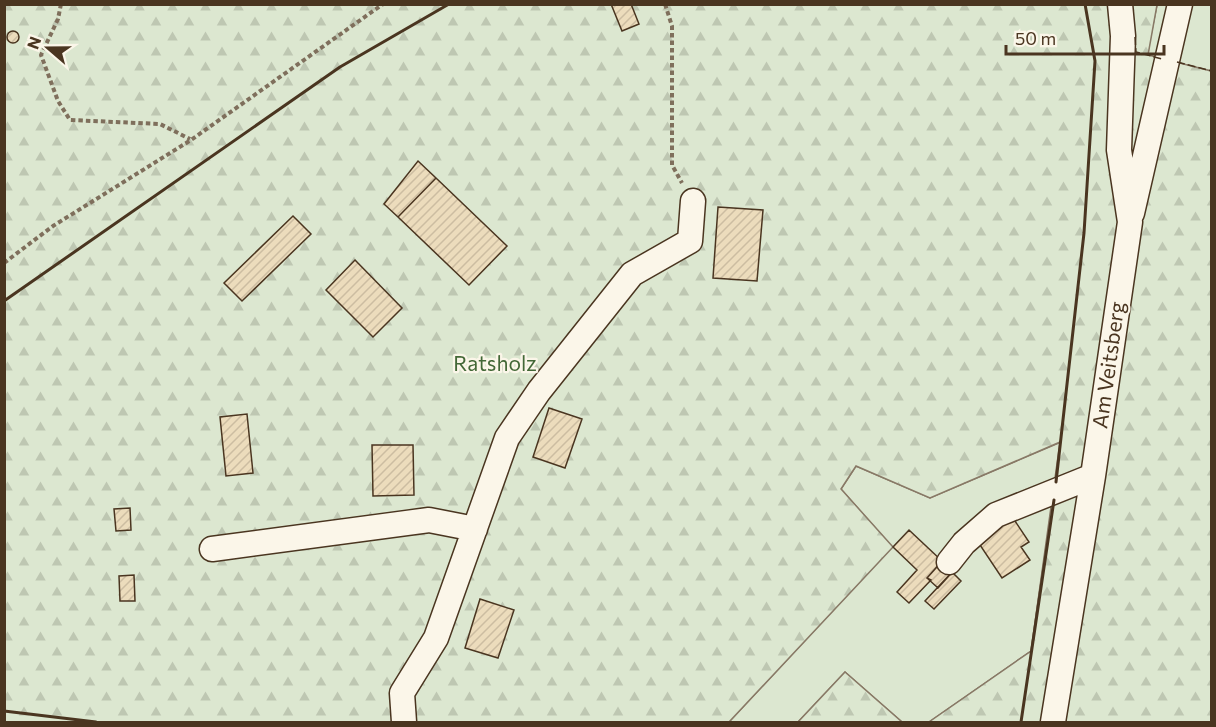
<svg xmlns="http://www.w3.org/2000/svg" width="1216" height="727" font-family="Commissioner,sans-serif">
<defs>
<pattern id="forest-firs" width="22" height="20" patternUnits="userSpaceOnUse" patternTransform="scale(1.5)"><rect width="22" height="20" fill="#dce7d0"/><path d="M5 1l3.5 6h-7zM16 11l3.5 6h-7z" fill="#bec7b2"/></pattern>
<pattern id="building-hatch" width="6" height="6" patternUnits="userSpaceOnUse" patternTransform="scale(1.5)"><rect width="6" height="6" fill="#ecdcbc"/><path d="M-1 1l2-2M0 6l6-6M5 7l2-2" fill="none" stroke="#ccbda1"/></pattern>
</defs>
<rect width="100%" height="100%" fill="#fbf6e9"/>
<path fill="#dce7d0" stroke="#887966" stroke-width="1.5" d="M1157 5H1211V71L1147 55Z
M1061 442 1031 651 929 722H902L845 672 798 722H729L892 547 841 489 856 466 930 498Z"/>
<path fill="url(#forest-firs)" stroke="#887966" stroke-width="1.5" d="M4 5H1157L1148 55 1211 71V722H929L1031 651 1060 442 930 498 856 466 841 489 893 547 729 722H5Z
M845 672 902 722H798Z"/>
<path fill="url(#building-hatch)" stroke="#4a3520" stroke-width="1.5" d="M611 4H631L639 24 622 31Z
M7 37a6 6 0 1 1 12 0a6 6 0 1 1-12 0Z
M418 161 436 178 398 217 384 204Z
M436 178 507 246 469 285 398 217Z
M718 207 763 210 757 281 713 278Z
M293 216 311 234 242 301 224 283Z
M355 260 402 308 373 337 326 290Z
M549 408 582 419 565 468 533 457Z
M247 414 253 473 226 476 220 417Z
M372 445H413L414 495 373 496Z
M130 508 131 530 116 531 114 509Z
M1013 518 1029 542 1021 547 1030 560 1002 578 978 542Z
M909 530 942 561 927 578 931 580 909 603 897 592 917 570 893 547Z
M945 558 956 568 938 588 927 578Z
M952 572 961 581 934 609 925 601Z
M134 575 135 601H120L119 576Z
M480 599 514 610 498 658 465 648Z"/>
<g fill="none" stroke-linecap="round" stroke-linejoin="round">
<g stroke="#4a3520" stroke-width="27">
<path id="minor" d="M1132 213 1180 4
M212 549 429 520 475 529
M949 562 964 543 996 515 1093 476
M404 722 402 693 436 638 507 438 539 391 632 274 690 241 693 201
M1053 722 1093 476 1130 222 1119 150 1123 36 1120 4"/>
</g>
<path stroke="#7f6f5c" stroke-width="4" stroke-dasharray="4.5 3" stroke-linecap="butt" d="M61 4 58 19 41 55 58 101 70 120 160 124 190 139
M665 4 672 26V165L682 183
M4 263 53 226 191 140 383 4"/>
<use href="#minor" stroke="#fbf6e9" stroke-width="24"/>
<path stroke="#4a3520" stroke-width="1.5" stroke-dasharray="8 3" stroke-linecap="butt" d="M1135 37 1136 52 1162 59
M1177 62 1212 71"/>
<path stroke="#4a3520" stroke-width="3" d="M4 301 340 67 449 4
M1056 482 1084 233 1095 61 1085 4
M4 711 96 722
M1021 722 1054 500"/>
</g>
<g text-anchor="middle" stroke-width="4.5" stroke-linejoin="round" paint-order="stroke">
<g font-size="21" fill="#436837" stroke="#fbf6e9">
<text x="495" y="371">Ratsholz</text>
</g>
<g font-size="21" fill="#4a3520" stroke="#fbf6e9">
<text transform="translate(1109 365) rotate(-82)" y="7">Am Veitsberg</text>
</g>
</g>
<rect width="1216" height="727" fill="none" stroke="#4a3520" stroke-width="12"/>
<g transform="translate(48 48) rotate(290)" stroke="#fbf6e9" stroke-width="4.5" paint-order="stroke">
<path d="M0-4.5L10 22L0 15L-10 22Z" fill="#4a3520"/>
<text y="-9" font-size="16" font-weight="bold" text-anchor="middle" fill="#4a3520">N</text>
</g>
<path d="M1006 45v9h158v-9" fill="none" stroke="#4a3520" stroke-width="3"/>
<text x="1015" y="45" font-size="18" fill="#4a3520" stroke="#fbf6e9" stroke-width="4.5" paint-order="stroke">50 m</text>
</svg>
